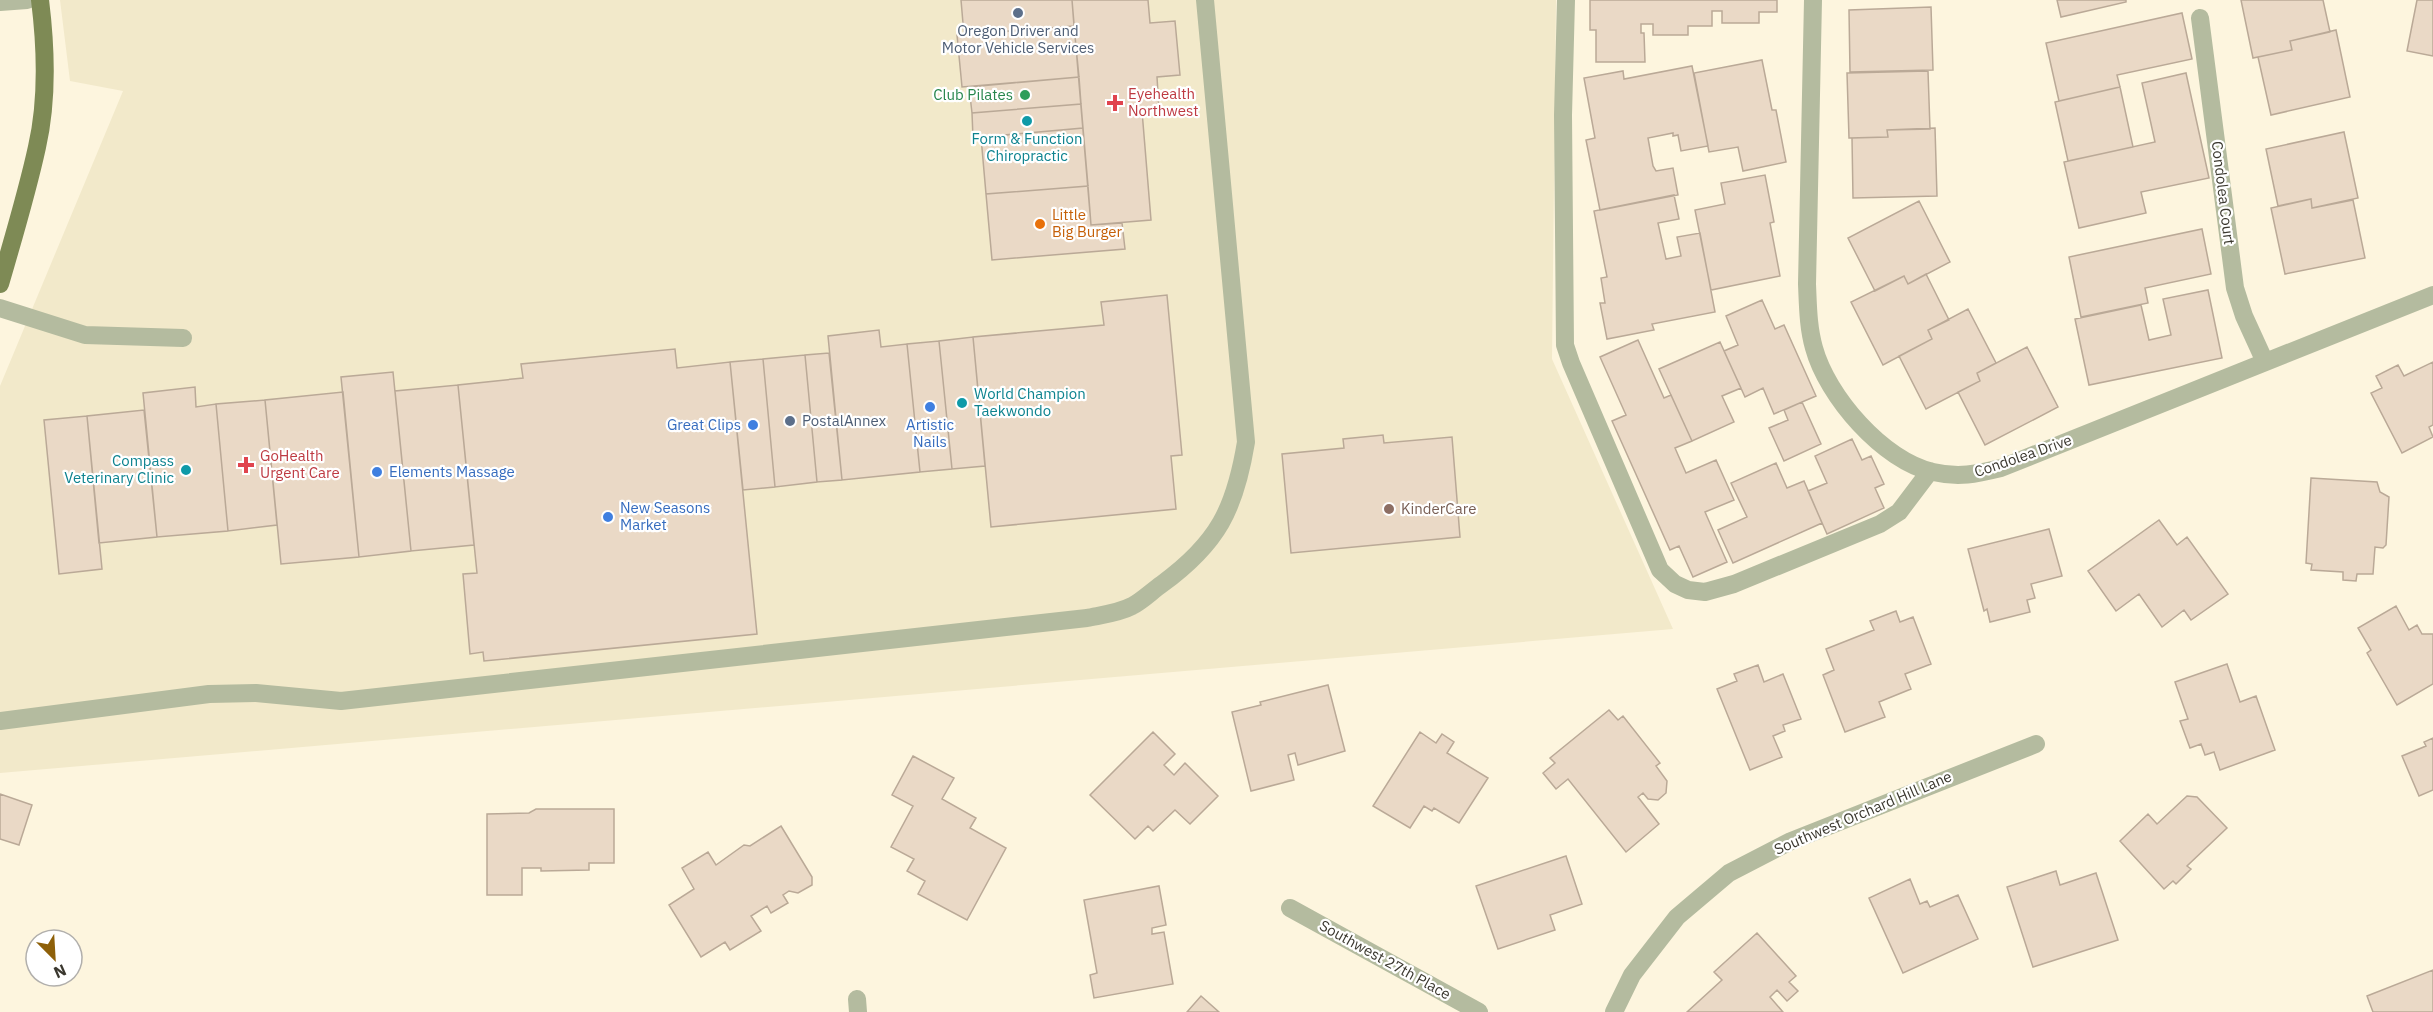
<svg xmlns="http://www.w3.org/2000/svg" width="2433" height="1012" font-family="'IBM Plex Sans',sans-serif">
<rect width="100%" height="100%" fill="#fdf5de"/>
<path fill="#f2e9ca" d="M60 0H1556L1552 359 1673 629 0 773V386L123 91 70 81Z"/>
<path fill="#ead9c6" stroke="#baa997" stroke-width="1.5" d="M961 0H1072L1074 26 964 35Z
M1072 0H1148L1150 23 1175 21 1180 75 1157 77 1159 109 1142 111 1151 220 1091 225Z
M1590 0H1777V12H1759V23H1722V11H1712V26H1688V35H1653V24H1641V33H1644L1645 62H1596V30H1590Z
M2057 0H2126V2L2061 17Z
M2241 0H2323L2330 32 2290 41 2292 50 2253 58Z
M2417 0H2433V56L2407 51Z
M1931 7 1933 70 1850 72 1849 10Z
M2182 13 2192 59 2117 75 2120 87 2059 101 2046 43Z
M1074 26 1079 77 962 87 957 35Z
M2336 30 2350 97 2271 115 2258 57 2292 50 2290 41Z
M1762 60 1772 110H1776L1786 162 1743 171 1738 147 1709 152 1694 73Z
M1692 66 1708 146 1681 151 1678 135 1673 136V133L1648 138 1653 166 1656 171 1673 168 1678 195 1600 210 1586 140 1595 138 1584 78 1623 71 1624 79Z
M1928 71 1930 129 1887 130 1888 137 1849 138 1847 73Z
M2186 73 2209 178 2141 192 2146 213 2079 228 2064 162 2155 142 2142 83Z
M1079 77 1081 104 972 113 969 87Z
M2120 87 2133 147 2068 161 2055 102Z
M1081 104 1083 128 973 138 972 113Z
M1083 128 1088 186 986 194 981 137Z
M1935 128 1937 196 1853 198 1852 138 1888 137 1887 130Z
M2344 132 2358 198 2312 208 2311 199 2278 206 2266 149Z
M1765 175 1774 222 1770 223 1780 276 1711 290 1695 210 1725 204 1721 183Z
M1088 186 1091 225 1122 223 1125 249 992 260 986 194Z
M1674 195 1679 219 1658 223 1666 259 1681 256 1677 237 1700 233 1715 312 1652 324 1654 330 1607 339 1600 303H1605L1601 278 1607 277 1594 211Z
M2311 199 2312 208 2353 200 2365 258 2285 274 2271 208Z
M1919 201 1950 262 1908 284 1904 276 1875 291 1848 238Z
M2202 229 2211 274 2145 288 2148 303 2081 317 2069 257Z
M1926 274 1949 320 1928 330 1932 339 1883 365 1851 302 1904 276 1908 284Z
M2208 290 2222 358 2089 385 2075 319 2141 305 2149 340 2171 335 2163 299Z
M1167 295 1182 455 1171 456 1176 509 991 527 973 337 1104 325 1101 302Z
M1762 300 1775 329 1784 325 1816 396 1774 414 1763 388 1745 397 1724 351 1738 345 1726 316Z
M1968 309 1996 363 1977 373 1980 381 1926 409 1899 356 1932 339 1928 330Z
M879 330 881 347 907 344 920 472 842 480 828 336Z
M973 337 985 466 952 469 939 341Z
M1638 340 1664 398 1671 395 1692 441 1675 448 1686 473 1716 460 1734 500 1705 512 1727 562 1693 577 1679 546 1670 550 1612 421 1626 415 1600 357Z
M939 341 952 469 920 472 907 344Z
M1720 342 1741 388 1722 396 1734 422 1692 441 1659 369Z
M2027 347 2058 407 1985 445 1958 392 1980 381 1977 373Z
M675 349 677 368 730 362 757 634 484 661 483 652 470 654 463 574 477 573 458 385 523 378 521 364Z
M829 353 842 480 817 482 805 355Z
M805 355 817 482 775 487 763 359Z
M763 359 775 487 743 490 730 362Z
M2433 362V425L2429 427 2433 437 2402 453 2371 393 2382 388 2376 376 2398 365 2404 376Z
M393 372 411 551 359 557 341 377Z
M458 385 474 545 411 551 395 391Z
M195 387 196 407 216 404 228 531 157 537 143 393Z
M343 392 359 557 281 564 265 400Z
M265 400 277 525 228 531 216 404Z
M1802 402 1821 444 1784 461 1769 428 1788 420 1784 410Z
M144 410 157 537 99 543 87 416Z
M87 416 102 569 59 574 44 420Z
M1383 435 1384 443 1452 437 1460 537 1291 553 1282 454 1344 448 1343 439Z
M1852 439 1862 460 1871 456 1884 484 1875 488 1884 508 1827 534 1808 491 1827 483 1815 456Z
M1776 463 1787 488 1804 481 1822 523 1733 563 1718 530 1747 517 1731 483Z
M2311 478 2377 482 2380 492 2389 497 2386 545 2383 548 2375 547 2373 574H2357L2356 581 2343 580V572L2311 570 2312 564 2306 563Z
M2159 520 2177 545 2187 537 2228 594 2191 620 2184 610 2162 627 2139 594 2116 611 2088 571Z
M2049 529 2062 576 2031 584 2035 598 2027 600 2030 612 1990 622 1987 609 1984 611 1968 549Z
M2396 606 2409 630 2417 625 2422 634H2433V684L2397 705 2367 653 2371 650 2358 628Z
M1896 611 1900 622 1913 617 1931 664 1905 674 1911 689 1879 702 1885 717 1845 732 1823 675 1834 670 1826 649 1874 630 1870 621Z
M2227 664 2240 702 2256 696 2275 750 2220 770 2214 752 2205 755 2201 744 2190 748 2180 721 2188 719 2175 682Z
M1758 665 1764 682 1783 674 1801 719 1783 725 1785 731 1773 736 1782 757 1750 770 1717 689 1737 681 1734 674Z
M1328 685 1345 751 1298 765 1295 753 1288 755 1294 780 1251 791 1232 712 1261 705 1260 702Z
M1609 710 1618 720 1623 716 1660 763 1656 766 1667 781 1666 793 1658 800 1648 799 1643 793 1638 797 1659 824 1626 852 1568 779 1556 789 1543 773 1555 763 1550 758Z
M1153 732 1175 754 1164 765 1174 775 1185 763 1218 796 1190 824 1175 810 1153 831 1148 826 1135 839 1090 795Z
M1420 732 1436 743 1442 734 1454 742 1447 753 1488 778 1459 823 1434 808 1432 811 1424 806 1410 828 1373 806Z
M2433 738V790L2419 796 2402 756 2426 746 2424 742Z
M913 756 954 778 942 799 976 818 970 828 1006 848 967 920 918 894 925 881 907 871 914 859 891 847 913 806 892 795Z
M0 794 32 805 19 845 0 839Z
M2187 796 2197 797 2227 828 2187 866 2191 869 2176 884 2173 881 2164 889 2120 841 2148 814 2157 824Z
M536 809H614V863H589V870L541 871V868H522V895H487V814L529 813Z
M781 826 812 877V885L798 893 789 891 783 895 788 903 771 913 767 906 751 916 761 931 730 950 725 942 701 957 669 905 694 889 682 868 708 852 716 865 744 845 750 846Z
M1566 856 1582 904 1550 915 1555 930 1498 949 1476 886Z
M2056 871 2060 885 2096 873 2118 940 2033 967 2007 887Z
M1910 879 1920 904 1927 901 1930 907 1958 895 1978 939 1903 973 1869 898Z
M1159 886 1166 925 1152 928V934L1164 932 1173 984 1094 998 1090 975 1097 973 1084 900Z
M1757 933 1796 976 1789 982 1798 991 1787 1001 1777 990 1770 997 1783 1012H1687L1722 980 1714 972Z
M2433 970V1012H2373L2367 996Z
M1201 996 1219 1012H1187Z"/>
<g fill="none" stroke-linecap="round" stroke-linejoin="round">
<path stroke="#b4bb9f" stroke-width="18" d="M1566 0 1563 115 1565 345 1571 363 1660 570 1675 584 1688 590 1705 592 1734 584 1880 524 1899 512 1930 471
M1813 0 1807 284C1808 306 1808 327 1814 348 1827 396 1883 461 1933 472 1959 478 1976 474 2001 468L2433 295
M0 2 27 0
M2200 18 2235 288 2244 316 2265 362
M0 308 85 335 183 338
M0 721 209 694 256 693 341 701 1087 618C1101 615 1119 613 1132 606 1142 601 1152 591 1162 584 1218 543 1235 509 1246 442L1205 0
M1290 908 1479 1012
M857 999 858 1012
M1614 1012 1632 975 1677 917 1729 873 1791 841 2036 744"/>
<path stroke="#7e8a55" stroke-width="18" d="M0 284C13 239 27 193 37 147 48 99 46 48 40 0"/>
</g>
<g fill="#5c6f8a" stroke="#fff" stroke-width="2">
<circle cx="1018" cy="13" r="6"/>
<circle cx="790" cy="421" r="6"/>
</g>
<circle fill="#2e9e5b" stroke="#fff" stroke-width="2" cx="1025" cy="95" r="6"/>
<g fill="#e0444e" stroke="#fff" stroke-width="2">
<path d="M1112 94h6v6h6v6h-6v6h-6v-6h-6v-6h6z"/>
<path d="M243 456h6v6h6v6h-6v6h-6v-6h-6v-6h6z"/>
</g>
<g fill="#0f9aa8" stroke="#fff" stroke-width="2">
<circle cx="1027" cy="121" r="6"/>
<circle cx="962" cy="403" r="6"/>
<circle cx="186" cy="470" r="6"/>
</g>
<circle fill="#e8710a" stroke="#fff" stroke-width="2" cx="1040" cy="224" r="6"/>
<g fill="#3f7fe0" stroke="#fff" stroke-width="2">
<circle cx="930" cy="407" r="6"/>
<circle cx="753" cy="425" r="6"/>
<circle cx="377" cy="472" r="6"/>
<circle cx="608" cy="517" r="6"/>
</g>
<circle fill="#8d6e63" stroke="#fff" stroke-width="2" cx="1389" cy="509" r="6"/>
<g text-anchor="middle" stroke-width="4.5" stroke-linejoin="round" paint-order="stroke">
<g font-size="15" fill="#4e5e75" stroke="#fff">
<text x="1018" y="36">Oregon Driver and<tspan x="1018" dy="17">Motor Vehicle Services</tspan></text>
<text x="802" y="426" text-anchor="start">PostalAnnex</text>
</g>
<g font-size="15" fill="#be3a42" stroke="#fff" text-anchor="start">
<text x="1128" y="99">Eyehealth<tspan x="1128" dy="17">Northwest</tspan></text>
<text x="260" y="461">GoHealth<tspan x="260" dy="17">Urgent Care</tspan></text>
</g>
<g font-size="15" fill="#27864d" stroke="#fff" text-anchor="end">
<text x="1013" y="100">Club Pilates</text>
</g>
<g font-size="15" fill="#0d838f" stroke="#fff">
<text x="1027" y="144">Form &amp; Function<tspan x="1027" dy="17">Chiropractic</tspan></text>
<text x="974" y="399" text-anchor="start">World Champion<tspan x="974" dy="17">Taekwondo</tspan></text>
<text x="174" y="466" text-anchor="end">Compass<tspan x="174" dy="17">Veterinary Clinic</tspan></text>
</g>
<g font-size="15" fill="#3b382f" stroke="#fff">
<text transform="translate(2223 193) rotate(83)" y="5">Condolea Court</text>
<text transform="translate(2023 456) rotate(-19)" y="5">Condolea Drive</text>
<text transform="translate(1863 813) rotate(-23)" y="5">Southwest Orchard Hill Lane</text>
<text transform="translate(1385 960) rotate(29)" y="5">Southwest 27th Place</text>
</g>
<g font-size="15" fill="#c56008" stroke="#fff" text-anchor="start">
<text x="1052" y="220">Little<tspan x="1052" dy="17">Big Burger</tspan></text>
</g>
<g font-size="15" fill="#366cbe" stroke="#fff" text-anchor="start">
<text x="741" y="430" text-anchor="end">Great Clips</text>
<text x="930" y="430" text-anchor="middle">Artistic<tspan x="930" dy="17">Nails</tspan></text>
<text x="389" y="477">Elements Massage</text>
<text x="620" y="513">New Seasons<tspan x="620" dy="17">Market</tspan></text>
</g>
<g font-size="15" fill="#785e54" stroke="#fff" text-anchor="start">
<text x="1401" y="514">KinderCare</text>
</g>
</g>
<g transform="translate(54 958) rotate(156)"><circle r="28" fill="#ffffff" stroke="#b1afac" stroke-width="1.5"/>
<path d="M0-4.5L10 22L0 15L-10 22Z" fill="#8e6009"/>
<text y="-9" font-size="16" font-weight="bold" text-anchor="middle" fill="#3b382f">N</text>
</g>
</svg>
